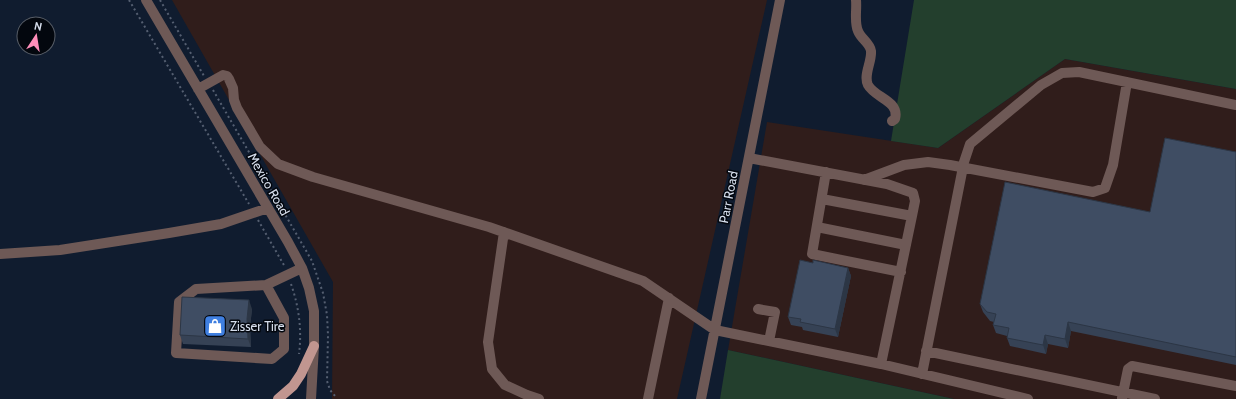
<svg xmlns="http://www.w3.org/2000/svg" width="1236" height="399" font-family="Cabin,sans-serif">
<rect width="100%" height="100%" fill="#101c2f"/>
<path fill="#301d1b" d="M172 0H767L677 399H332L333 282Z
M1065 59 1236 89V399H954L728 350 767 122 938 148Z"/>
<path fill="#233f2d" d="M914 0H1236V89L1065 59 938 148 891 141Z
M728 350 954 399H720Z"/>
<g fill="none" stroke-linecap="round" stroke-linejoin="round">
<path stroke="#555f71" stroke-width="2" stroke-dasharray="2 3" stroke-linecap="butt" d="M129 0 249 204
M160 0 204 76
M213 90 312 261 323 293 327 315 328 335 327 381 330 390 336 397
M258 220 285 267
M291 284C299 307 302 330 299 354"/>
<path stroke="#6e5956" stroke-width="10" d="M146 0 288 242 302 268 309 288 314 311V346L311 399
M856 0C857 10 854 22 858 31 861 39 870 43 871 51 872 62 863 75 868 85 875 98 900 101 895 119L892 121
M198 89 223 75 227 76 229 79 233 88 234 100 237 108 260 147 278 164 313 177 489 227 643 281 715 330 881 364 912 216 915 201 913 193 887 184 749 158
M826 172 812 254 901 272
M864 180 904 165 928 162 950 165 1093 192 1105 188 1113 165 1127 82
M822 199 912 216
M817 227 906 245
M504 232 488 342 492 369 505 385 527 395 539 399
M0 254 60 250 169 233 221 224 268 208
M266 285 284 318V349L272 359 176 353 179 302 196 289 266 285 302 268
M758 309 775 312 769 341
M926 351 1155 399
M881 364 1028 399
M922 374 964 162 970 144 1041 85 1062 73 1079 72 1236 105
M1122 398 1128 369 1132 366 1236 386
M648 399 669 298
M701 399 780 0"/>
<path stroke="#c19690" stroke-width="10" d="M278 399 293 386 301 374 314 346"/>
</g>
<path fill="#364255" d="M1236 152V365L1071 331 1068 348 1048 344 1046 354 1010 346 1007 338V336L996 333 993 325 994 322 990 321 983 312 980 304 1150 212Z
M813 263 848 268 851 276 838 337 803 330 802 327 791 325 788 317Z
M252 309 250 327 251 347 183 344 180 335Z"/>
<path fill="#2c3645" d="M848 268 851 276 838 337 835 329Z
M249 300 252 309 250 327 251 347 248 339 247 319Z
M1068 322 1071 331 1068 348 1065 339Z
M1045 335 1048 344 1046 354 1043 345Z"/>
<path fill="#3f4d63" stroke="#2c3645" d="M1165 138 1236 152V357L1068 322 1065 339 1045 335 1043 345 1007 338 1009 328 993 325 996 314 987 312 980 304 1005 182 1150 212Z
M800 260 813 263V260L848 268 835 329 800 322 801 319 788 317Z
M182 297 249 300 247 319 248 339 180 335Z"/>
<defs>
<g id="shop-square" transform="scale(1.15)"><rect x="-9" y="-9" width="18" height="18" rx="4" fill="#3f7fe0" stroke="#03070e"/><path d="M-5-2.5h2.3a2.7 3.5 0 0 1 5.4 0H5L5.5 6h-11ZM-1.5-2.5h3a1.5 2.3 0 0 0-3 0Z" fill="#fff"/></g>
</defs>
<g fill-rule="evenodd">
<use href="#shop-square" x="215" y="326"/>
</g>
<g text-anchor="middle" stroke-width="3" stroke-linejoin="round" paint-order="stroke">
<g font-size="13" fill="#d6deec" stroke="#03070e">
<text transform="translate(269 184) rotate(60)" y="5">Mexico Road</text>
<text transform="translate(728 197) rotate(-79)" y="5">Parr Road</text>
</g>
<g font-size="13" fill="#d6deec" stroke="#03070e" text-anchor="start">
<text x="230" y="331">Zisser Tire</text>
</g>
</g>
<g transform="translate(36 36) rotate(12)"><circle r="19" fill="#03070e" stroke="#575d67"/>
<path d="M0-3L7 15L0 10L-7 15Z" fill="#ff8eba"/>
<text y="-6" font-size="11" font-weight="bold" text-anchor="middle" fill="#d6deec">N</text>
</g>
</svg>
